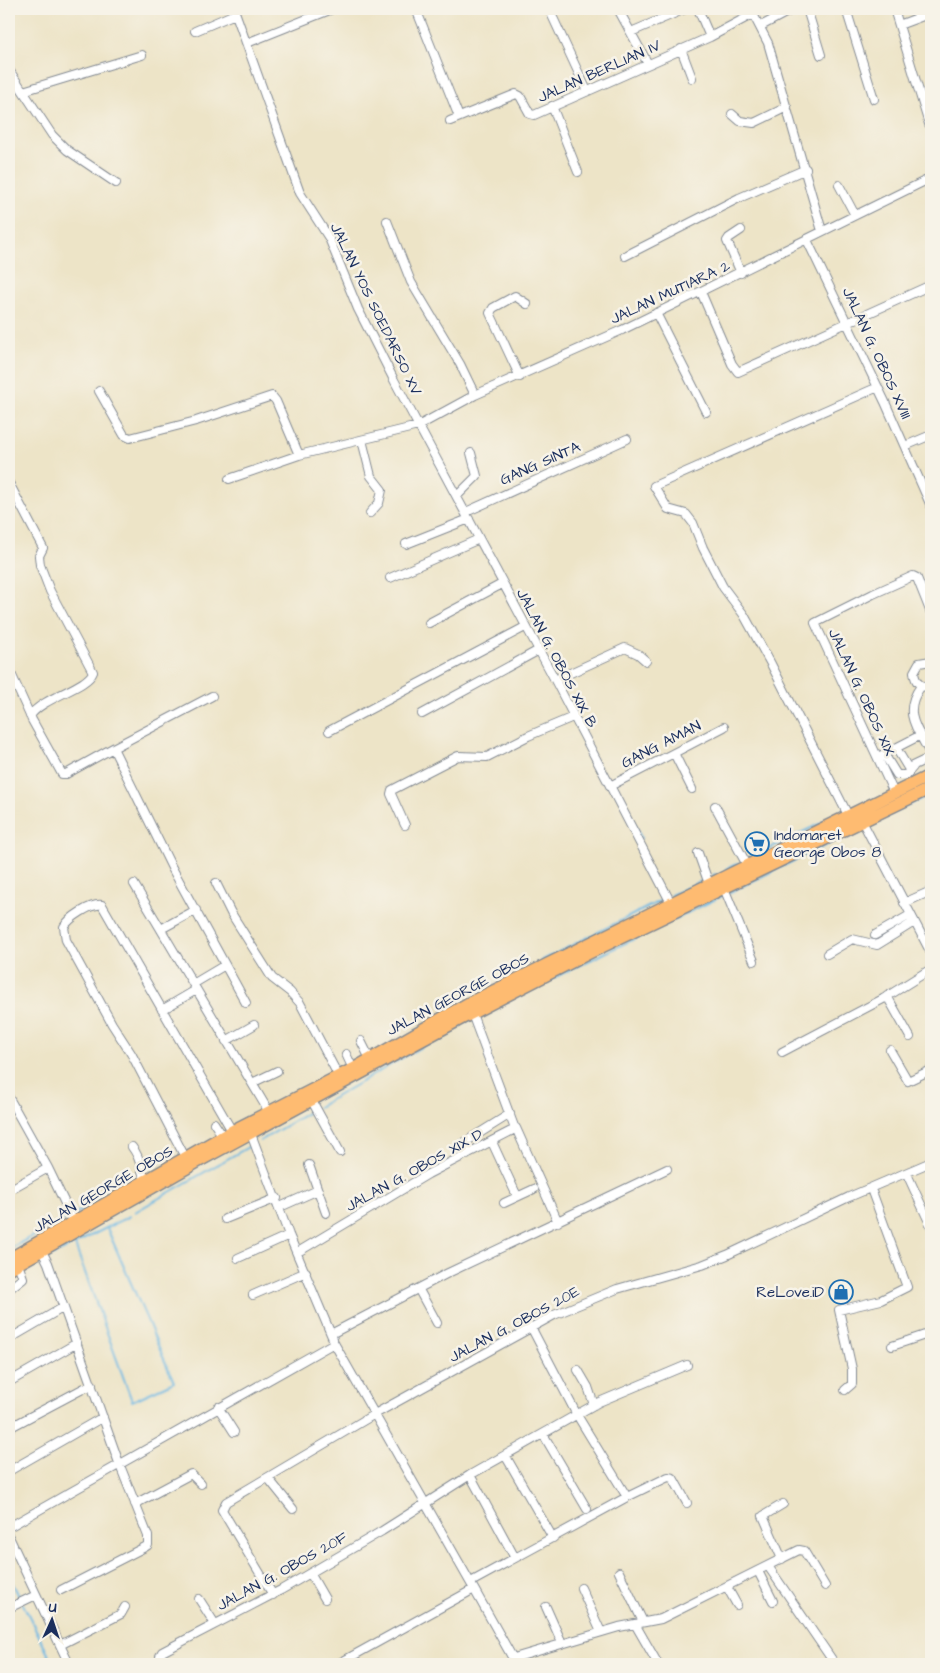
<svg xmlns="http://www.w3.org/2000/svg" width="940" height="1673" font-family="'Architects Daughter',sans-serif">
<rect width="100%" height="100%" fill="#f7f3e8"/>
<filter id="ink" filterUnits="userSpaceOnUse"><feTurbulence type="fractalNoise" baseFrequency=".02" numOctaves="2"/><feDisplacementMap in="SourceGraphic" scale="10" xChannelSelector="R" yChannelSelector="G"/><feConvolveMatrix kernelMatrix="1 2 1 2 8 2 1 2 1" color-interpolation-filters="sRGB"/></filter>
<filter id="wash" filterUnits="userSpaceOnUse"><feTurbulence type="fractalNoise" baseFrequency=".0096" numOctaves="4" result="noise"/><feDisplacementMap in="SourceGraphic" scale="20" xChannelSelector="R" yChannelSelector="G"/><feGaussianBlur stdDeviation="1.12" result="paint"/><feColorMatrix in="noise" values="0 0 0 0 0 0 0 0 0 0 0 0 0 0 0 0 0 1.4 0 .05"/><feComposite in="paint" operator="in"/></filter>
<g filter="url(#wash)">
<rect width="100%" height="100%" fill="#ede4c7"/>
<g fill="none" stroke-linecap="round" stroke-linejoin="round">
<path stroke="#68b7e3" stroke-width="2" d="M615 786 641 838
M867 825 931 794
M770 848 844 812
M749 858 760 853
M726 869 739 863
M712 876 715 874
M728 893 863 827
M671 895 702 881
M541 961 662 900
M543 983 724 895
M318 1107 435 1039
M260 1141 314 1109
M135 1212 250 1146
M76 1213 113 1193
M75 1245 132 1401 174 1382 107 1228
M9 1249 66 1218
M47 1258 130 1216
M22 1269 43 1260
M9 1277 18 1271
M9 1576 21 1600
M23 1604 53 1664"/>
</g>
</g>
<g filter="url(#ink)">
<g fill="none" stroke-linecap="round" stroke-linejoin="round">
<g stroke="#848a92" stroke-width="10">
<path id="street" d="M234 9 300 193 329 238 358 309 394 380 555 680 671 903
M416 9 459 117
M549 9 587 91
M618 9 648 64
M698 9 710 37
M807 9 821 55
M846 9 874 99
M894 9 929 124
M899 25 931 13
M761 26 793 9
M195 31 235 14
M631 32 685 9
M247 43 332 9
M681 49 692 78
M9 70 52 135 67 150 116 183
M23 91 142 55
M552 106 578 172
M732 114 740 121 754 123 787 107
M450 121 516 94 520 96 530 114 534 115 710 37 753 14 768 43 822 231
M839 185 855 215
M387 221 411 282 460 364 475 395
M807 240 885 402 931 506
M625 256 739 198 806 169
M741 273 727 241 729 238 741 230
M701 292 732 364 738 372 931 285
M656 313 706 412
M520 377 490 313 493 308 515 296 527 304
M99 391 124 435 130 438 196 421 272 396 276 401 299 455
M362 440 371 476 382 490 379 503 370 513
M905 446 931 435
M229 479 299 455 418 426 475 395 622 330 931 178
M9 483 43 548 39 556 40 565 50 591 93 672C87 688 43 697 30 716
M457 496 477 476 471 453
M466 512 627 439
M406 544 469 519
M390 578 479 539
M429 623 502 584
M931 661 919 663 914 672C915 683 921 688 931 687
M9 669 32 720 62 774H66L113 748 172 868 246 1003
M555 680 625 648 638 654 646 661
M921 686C901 713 918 730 931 755
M422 714 539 650
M329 731 525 627
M113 748 212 696
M896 748 908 768 931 757
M674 753 692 789
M884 754 897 775H906L913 767
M878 757 921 735
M610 786 724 727
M894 793 815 623 873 594 913 576 917 578 931 613
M715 806 747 865
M848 815 771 664 744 615 723 587 703 548 693 523 686 514 668 509 654 486 878 387
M862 821 931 953
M405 825 391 794 392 790 458 756 487 757 528 736 573 717
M698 853 709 884
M216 883 231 913 272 978 290 992 300 1003 338 1075
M134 884 269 1112
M724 888 754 961
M904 903 931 891
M161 929 196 910
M875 935 910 915
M827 954 852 939 877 945 914 922
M193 984 225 965
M887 996 910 1037
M162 1010 196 990
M226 1041 254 1025
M361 1041 370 1059
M890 1050 908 1081 931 1070
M782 1052 883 999 931 969
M346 1054 353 1069
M252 1083 277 1071
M9 1098 48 1168 74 1222
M312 1101 340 1152
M214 1123 224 1138
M516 1128 558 1222
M251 1134 289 1235 333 1339
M492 1142 517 1196
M132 1147C143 1161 139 1169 146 1181
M467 1155 462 1144 510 1114
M186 1159 132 1055 112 1024 66 940 64 927C69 918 91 903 102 905L232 1131
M309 1165 326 1213
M907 1174 931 1226
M9 1190 48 1168
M504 1203 534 1189
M280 1207 318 1190
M225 1219 277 1198
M40 1247 48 1263 119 1463 148 1536V1545L145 1547 61 1590
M298 1252 428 1174 515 1129 472 1014
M238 1258 289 1235
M9 1289 23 1278 18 1264
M419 1290 437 1323
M253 1295 306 1272
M531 1327 577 1415 627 1497
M331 1334 448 1273 667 1169
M9 1339 64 1307
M892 1346 931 1333
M578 1370 588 1387 594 1405
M9 1382 77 1343
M845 1390 852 1384V1369L839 1310 881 1300 907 1287 871 1189
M218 1407 234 1432
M9 1428 92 1384
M543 1434 587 1509
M505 1455 553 1538
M9 1471 103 1417
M470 1475 515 1558
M268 1478 293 1509
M135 1504 191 1474 201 1484
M9 1527 334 1343 474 1589 338 1664
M9 1537 69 1664
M782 1559 763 1516 783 1504
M768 1566 835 1664
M758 1571 773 1601
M619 1572 643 1622
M310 1573 325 1599
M471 1582 627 1497 668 1477 673 1478 687 1503
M727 1587 737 1605
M581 1588 601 1632
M474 1589 516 1664
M273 1595 222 1510 226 1502 373 1415 554 1315 617 1289 702 1265 727 1255 849 1197 931 1162
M199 1599 215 1624
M546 1607 562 1643
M9 1608 36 1595
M635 1624 658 1664
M60 1645 121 1614 125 1607
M514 1658 619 1627 661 1619 799 1550 804 1551 825 1586
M164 1664 160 1656 162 1652 281 1590 382 1531 470 1475 599 1402 687 1365"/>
</g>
<g stroke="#848a92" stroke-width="14">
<path id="primary" d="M9 1259 232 1131 353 1069 467 1004 931 775
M9 1269 201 1160 459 1020 587 954 931 788"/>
</g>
<use href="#street" stroke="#fff" stroke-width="8"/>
<use href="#primary" stroke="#febb71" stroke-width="11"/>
</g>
</g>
<defs>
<g id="supermarket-ring" transform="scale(1.25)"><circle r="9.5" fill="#f7f3e8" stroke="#1f6fb2" stroke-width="1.5"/><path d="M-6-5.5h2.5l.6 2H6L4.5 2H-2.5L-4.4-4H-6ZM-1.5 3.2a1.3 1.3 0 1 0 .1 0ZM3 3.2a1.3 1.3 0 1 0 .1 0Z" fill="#1f6fb2"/></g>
<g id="shop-ring" transform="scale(1.25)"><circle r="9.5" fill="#f7f3e8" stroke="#1f6fb2" stroke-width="1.5"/><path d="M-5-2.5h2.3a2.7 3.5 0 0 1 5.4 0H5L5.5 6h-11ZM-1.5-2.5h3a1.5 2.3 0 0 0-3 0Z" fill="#1f6fb2"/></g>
</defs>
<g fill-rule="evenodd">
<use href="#supermarket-ring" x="757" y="844"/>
<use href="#shop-ring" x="841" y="1292"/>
</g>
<g text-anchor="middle" stroke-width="5" stroke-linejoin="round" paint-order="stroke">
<g font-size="15" fill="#1b2f5e" stroke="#f7f3e8">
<text transform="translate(599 71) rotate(-24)" y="5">JALAN BERLIAN IV</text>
<text transform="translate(670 292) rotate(-25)" y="5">JALAN MUTIARA 2</text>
<text transform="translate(376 309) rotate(64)" y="5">JALAN YOS SOEDARSO XV</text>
<text transform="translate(877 353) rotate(65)" y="5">JALAN G. OBOS XVIII</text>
<text transform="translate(540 463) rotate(-24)" y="5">GANG SINTA</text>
<text transform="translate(557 658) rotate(62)" y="5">JALAN G. OBOS XIX B</text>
<text transform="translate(862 692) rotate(65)" y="5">JALAN G. OBOS XIX</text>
<text transform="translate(661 744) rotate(-27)" y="5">GANG AMAN</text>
<text transform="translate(458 994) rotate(-28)" y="5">JALAN GEORGE OBOS</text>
<text transform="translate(414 1170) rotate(-29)" y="5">JALAN G. OBOS XIX D</text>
<text transform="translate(103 1189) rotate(-30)" y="5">JALAN GEORGE OBOS</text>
<text transform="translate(514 1324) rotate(-28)" y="5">JALAN G. OBOS 20E</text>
<text transform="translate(282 1571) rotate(-29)" y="5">JALAN G. OBOS 20F</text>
</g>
<g font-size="15" fill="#1b2f5e" stroke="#f7f3e8" text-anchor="start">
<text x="774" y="840">Indomaret<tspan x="774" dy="17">George Obos 8</tspan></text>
<text x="824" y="1297" text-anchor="end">ReLove.iD</text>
</g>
</g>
<rect width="940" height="1673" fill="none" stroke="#f7f3e8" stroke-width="30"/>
<g transform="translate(52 1620) rotate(3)" stroke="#f7f3e8" stroke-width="4" paint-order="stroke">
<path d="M0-4L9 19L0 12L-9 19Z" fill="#1b2f5e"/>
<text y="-8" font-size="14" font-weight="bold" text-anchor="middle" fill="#1b2f5e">U</text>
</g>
</svg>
